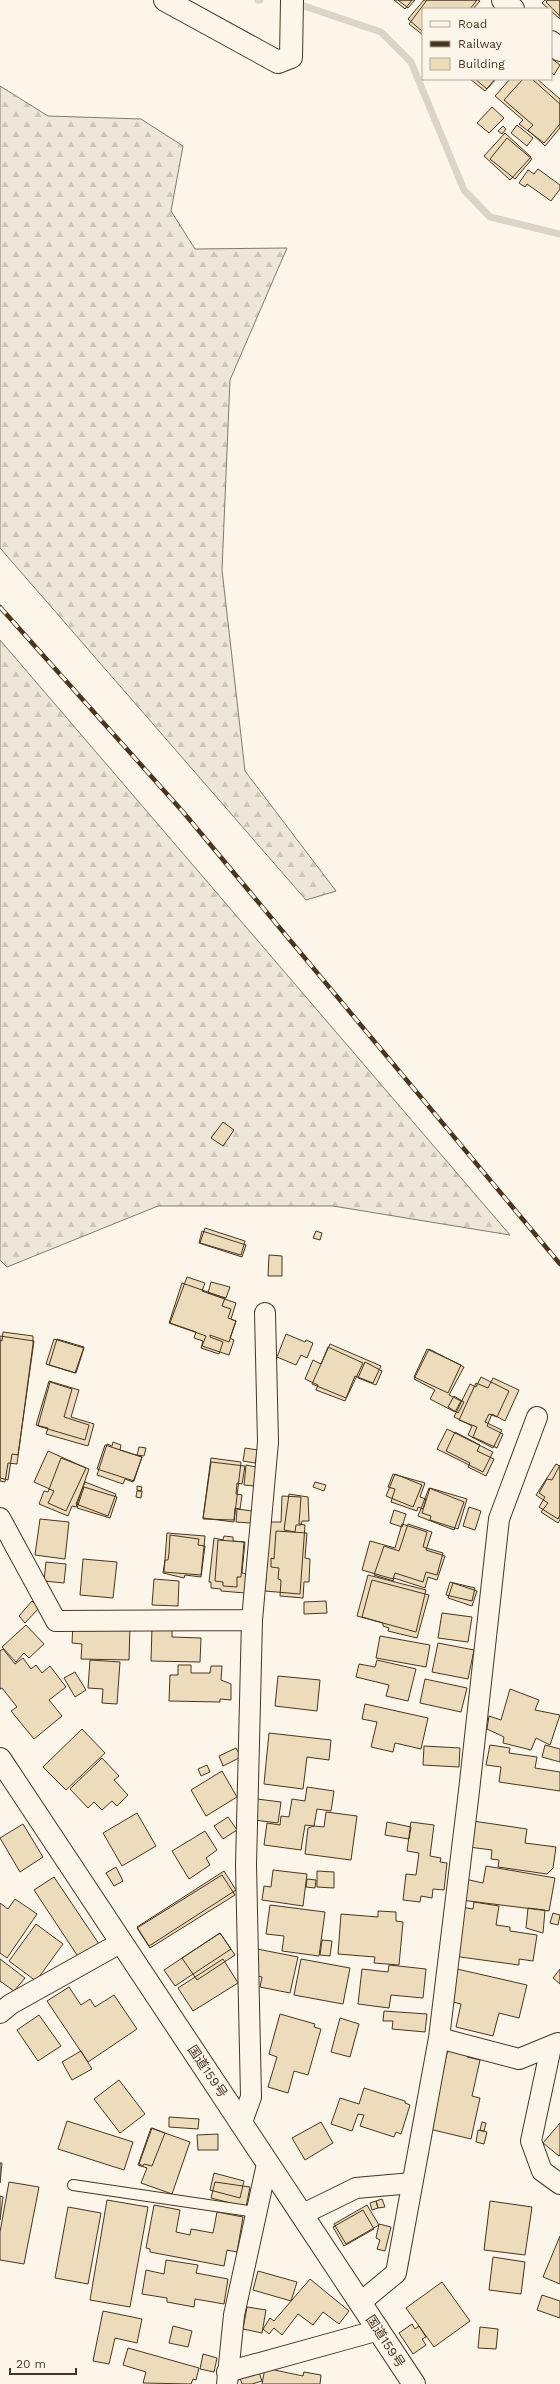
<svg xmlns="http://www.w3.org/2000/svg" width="560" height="2384" font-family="'Work Sans','Noto Sans JP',sans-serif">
<defs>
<pattern id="forest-firs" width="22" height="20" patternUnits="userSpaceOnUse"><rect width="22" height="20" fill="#ede6d9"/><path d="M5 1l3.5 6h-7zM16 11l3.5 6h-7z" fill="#cdc6ba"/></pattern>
</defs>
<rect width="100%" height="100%" fill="#fbf6e9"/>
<path fill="url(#forest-firs)" stroke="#887966" d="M0 86 48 116 141 119 183 146 171 211 195 249 287 248 230 380 222 570 245 771 336 891 306 900 0 548Z
M0 640 510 1235 333 1206H158L7 1267 0 1260Z"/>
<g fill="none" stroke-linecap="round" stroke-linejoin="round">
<path stroke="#dcd4c6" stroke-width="7" d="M258 0H260
M295 3 381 32 411 62 464 190 490 217 560 234"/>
</g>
<path fill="#ecdcbc" stroke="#4a3520" d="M394 0H412L405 9Z
M398 0H415L408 8Z
M424 0H478L480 1 473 9H423V32L408 19Z
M427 0H477L470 9H423V35L409 24Z
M545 0H560V19L542 3Z
M548 0H560V16L546 2Z
M551 58 560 65 554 75 551 72Z
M470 79H495L485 91Z
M475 79H496L487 89Z
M510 79H537L560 99V124L544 143 519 124 523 120 495 96Z
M523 79H532L560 104V128L545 146 528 130 533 125 504 100Z
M492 107 504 118 489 133 477 123Z
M517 125 533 138 527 146 511 133Z
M503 126 506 129 502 134 498 131Z
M505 133 531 157 510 180 484 156Z
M507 138 532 159 515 179 490 159Z
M538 169 560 185V189L551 201 527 184 525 187 519 183 528 170 534 174Z
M223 1122 234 1130 223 1146 211 1138Z
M205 1228 245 1241 241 1255 200 1243Z
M202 1231 246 1245 242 1257 199 1243Z
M316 1231 322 1233 320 1240 313 1238Z
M269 1255 282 1256V1276H268Z
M187 1277 205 1283 202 1291 236 1303 231 1319 236 1321 229 1342 210 1335V1337L223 1342 219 1354 201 1348 203 1341 194 1338 196 1332 170 1323Z
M211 1282 230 1287 226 1298 208 1293Z
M182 1283 225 1298 222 1306 231 1309 228 1318 236 1321 230 1338 234 1340 229 1355 202 1346 206 1336 169 1323Z
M3 1332 33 1336V1344L17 1464 8 1463 5 1482 0 1481V1340L2 1341Z
M286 1334 305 1342 306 1340 313 1343 307 1358 301 1355 296 1365 277 1357Z
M0 1336 34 1341 18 1455 12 1454 8 1480 0 1478Z
M54 1339 84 1348 76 1373 46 1364Z
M57 1339 84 1347 75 1373 49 1365Z
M330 1344 381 1366 373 1383 355 1376 346 1398 312 1384Z
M328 1347 363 1363 345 1401 316 1390 318 1385 305 1379 313 1360 321 1364Z
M427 1349 461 1365 448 1393 414 1377Z
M429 1349 464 1367 449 1395 461 1401 455 1412 430 1399 435 1390 414 1379Z
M365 1362 382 1371 376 1385 358 1378Z
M481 1377 509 1391 497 1417 489 1414 485 1422 502 1430 493 1448 468 1435 472 1426 454 1417 470 1384 476 1387Z
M493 1378 519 1390 505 1421 492 1414 487 1426 503 1434 497 1448 473 1437 477 1427 459 1420 476 1383 488 1388Z
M49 1381 79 1390 71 1417 94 1424 88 1446 46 1434 48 1428 36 1425Z
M50 1382 72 1389 64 1417 89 1425 85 1440 38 1426Z
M454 1396 464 1402 458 1413 448 1407Z
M447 1429 493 1452 483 1472 437 1449Z
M455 1432 480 1445 477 1451 494 1459 486 1476 468 1467 470 1463 446 1451Z
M113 1442 121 1445 120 1450 142 1457 133 1482 125 1479 123 1484 97 1475 107 1444 112 1446Z
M105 1445 142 1457 134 1481 97 1469Z
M139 1447 146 1448 144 1456 137 1455Z
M245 1448 258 1450 255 1463 243 1461Z
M48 1451 86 1468 66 1511 48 1503 54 1491 34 1482Z
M61 1458 89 1469 76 1507 72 1506 68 1516 39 1504 44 1491 48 1492Z
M211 1458 241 1462 234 1522 203 1518Z
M211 1462 245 1466 242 1484 237 1483 236 1494 242 1495 240 1509 235 1508 234 1520 203 1519Z
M556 1464 560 1466V1520L558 1523 541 1512 548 1503 536 1495Z
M246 1465 256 1467 254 1486 244 1485Z
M560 1465V1515L558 1519 539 1507 545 1497 539 1493 547 1479 552 1480Z
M393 1474 425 1483 420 1497 426 1499 423 1509 418 1507 417 1511 391 1502 395 1489 388 1487Z
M395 1474 422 1485 413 1507 386 1496Z
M85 1482 116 1494 108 1516 76 1504Z
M315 1482 326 1485 324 1491 313 1487Z
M137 1486 142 1487 141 1491 137 1490Z
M84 1487 117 1497 110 1518 77 1508Z
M429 1488 464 1502 454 1530 418 1516Z
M430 1488 467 1499 458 1529 430 1520 431 1516 422 1513Z
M137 1491H142L141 1498 136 1497Z
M289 1494 308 1497 309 1521H302L301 1525H296L295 1532 284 1530Z
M282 1496 301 1497 299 1524 305 1525 300 1594 265 1591 270 1522H281Z
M469 1507 481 1511 475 1530 463 1526Z
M237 1509 252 1511 251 1523 236 1522Z
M394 1510 406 1514 402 1527 390 1523Z
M40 1519 69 1522 65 1559 35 1555Z
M402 1524 427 1532 423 1547 443 1553 437 1575 426 1572 423 1582 395 1573 393 1579 362 1570 370 1541 395 1548Z
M408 1524 432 1532 426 1550 445 1556 437 1580 428 1577 425 1588 394 1578 393 1581 374 1575 384 1546 399 1551Z
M276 1531 307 1533 305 1558 310 1559 309 1582H304L303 1598 280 1596 281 1580 278 1579 279 1568 271 1567V1558L274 1559Z
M167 1533 205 1536 201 1575 164 1572Z
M170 1535 199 1539 198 1545 205 1546 201 1577 185 1575 184 1578 163 1573 165 1560H168L169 1553Z
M224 1536 233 1537V1541L245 1542 242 1573 247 1574 245 1593 221 1591V1589L211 1588V1582H209L214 1538 223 1540Z
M218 1540 244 1542 241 1577H237V1587L223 1586V1582L215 1581Z
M83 1559 117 1562 113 1598 80 1595Z
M46 1562 66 1564 64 1583 44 1581Z
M368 1575 426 1590 416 1632 357 1616Z
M154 1579 179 1581 178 1606 152 1605Z
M372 1580 429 1595 417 1638 388 1631 389 1628 383 1626V1623L362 1617Z
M450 1582 475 1588 472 1601 446 1595Z
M453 1583 477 1591 472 1606 448 1598Z
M32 1601 39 1608 25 1623 19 1616Z
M326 1601 327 1613 304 1614V1602Z
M442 1613 472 1617 468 1642 438 1638Z
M73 1623 130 1625 129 1660 81 1659 82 1644 72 1643Z
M26 1625 44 1644 29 1658 24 1653 16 1662 2 1647Z
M152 1627 172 1628V1637L201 1638 200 1662 151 1661Z
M380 1636 430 1645 426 1667 376 1658Z
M438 1643 474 1650 468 1679 432 1672Z
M3 1649 15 1664 23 1658 31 1669 36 1665 42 1673 50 1666 66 1687 49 1700 62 1716 34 1739 11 1711 17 1707 2 1688 0 1689V1651Z
M90 1660 120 1662 117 1704 102 1703 103 1689 88 1688Z
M377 1660 416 1669 408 1701 386 1696 389 1685 356 1677 359 1664 375 1667Z
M178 1665H191V1673H210L211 1666H222L221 1680 231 1684V1700L220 1699V1702L169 1701 170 1675H178Z
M75 1672 86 1690 75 1697 64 1678Z
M278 1676 320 1680 317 1711 275 1706Z
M425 1679 467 1688 461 1712 420 1703Z
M510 1689 539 1700 535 1710 560 1715 550 1745 536 1738 531 1750 503 1743 504 1737 487 1729 489 1716 501 1720Z
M365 1704 428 1718 421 1749 395 1743 393 1752 371 1747 377 1722 362 1719Z
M82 1729 105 1753 66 1790 43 1767Z
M269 1733 331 1740 329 1760 307 1757 303 1789 264 1784Z
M490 1745 510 1748 509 1753 537 1757 535 1768 560 1772V1791L499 1782 501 1767 486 1765Z
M545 1745 560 1749V1762L542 1757Z
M424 1746 460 1748 459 1767 423 1765Z
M236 1748 241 1757 223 1766 219 1756Z
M102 1758 119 1776 114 1780 128 1795 117 1806 112 1801 102 1810 94 1802 88 1808 70 1789Z
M207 1765 210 1772 201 1776 198 1769Z
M222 1771 237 1797 206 1816 191 1790Z
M307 1787 334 1791 331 1811 317 1809 314 1826 305 1825 301 1850 264 1845 267 1823 280 1825 281 1816 289 1817 292 1799 305 1801Z
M257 1799 281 1802 278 1823 254 1820Z
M326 1812 357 1816 351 1860 305 1854 308 1828 314 1826 324 1827Z
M137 1813 156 1846 122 1866 103 1833Z
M228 1817 237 1830 223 1839 214 1826Z
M473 1821 527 1829 525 1843 556 1847 553 1868 547 1874 498 1867 499 1860 491 1859 492 1850 469 1847Z
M387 1822 411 1827 409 1839 385 1835Z
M411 1822 434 1825 430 1856 441 1858 440 1862 447 1863 444 1890 433 1889 432 1898 421 1896 420 1902 403 1900 406 1874 416 1875 419 1853 407 1851Z
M23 1824 43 1857 20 1872 0 1838Z
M205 1831 217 1850 206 1858 210 1865 189 1879 172 1851Z
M486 1866 555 1878 549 1911 461 1900 465 1879 483 1883Z
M116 1867 123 1881 114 1886 106 1873Z
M273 1870 307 1874 303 1906 262 1900 264 1886 271 1887Z
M224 1871 236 1890 149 1946 137 1927Z
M317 1871 334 1872V1888L317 1887Z
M222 1875 235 1895 150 1948 137 1928Z
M54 1877 99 1944 79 1958 34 1890Z
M307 1879 316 1880 315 1888 306 1887Z
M15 1899 37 1914 7 1958 0 1953V1903L8 1909Z
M474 1902 499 1906 496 1925 510 1927V1931L537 1935 533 1961 519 1959V1965L453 1956 461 1907 473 1909Z
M270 1905 325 1912 319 1956 282 1951 284 1936 266 1934Z
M528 1908 545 1910 543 1933 526 1928Z
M378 1911 396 1912V1921L403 1922 399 1965 374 1963 375 1957 338 1954 341 1914 378 1917Z
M553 1913 560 1915 558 1925 550 1923Z
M36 1924 63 1944 36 1981 9 1961Z
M220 1933 231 1949 175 1986 164 1970Z
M220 1933 235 1955 197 1980 182 1958Z
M322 1940 332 1941 330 1956 320 1955Z
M257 1949 298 1957 290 1993 260 1987 262 1977 252 1975Z
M0 1959 25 1978 14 1991 0 1981Z
M223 1959 238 1983 193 2011 178 1988Z
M301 1959 350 1968 343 2004 294 1995Z
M389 1965 426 1969 423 1998 391 1995 389 2008 358 2004 362 1969 388 1972Z
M457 1969 527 1985 519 2018 499 2013 493 2036 456 2027 461 2004 449 2001Z
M560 1969V1984L553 1978Z
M69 1987 81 2005 90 1999 95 2007 114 1995 137 2029 88 2062 47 2001Z
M384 2011 427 2014 425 2032 392 2029 393 2021H383Z
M280 2014 315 2024 314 2027 321 2029 308 2075 294 2071 288 2093 268 2087 277 2057 269 2054Z
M39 2015 61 2046 38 2061 17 2030Z
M340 2018 359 2024 350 2057 331 2052Z
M448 2049 468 2053 467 2057 480 2060 472 2096 480 2098 471 2139 425 2128 438 2090Z
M81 2051 92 2069 72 2080 62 2062Z
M119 2080 145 2114 120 2133 94 2099Z
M364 2088 405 2101V2103L410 2105 401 2134 396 2132 394 2137 360 2126 364 2115 358 2114 352 2131 331 2124 340 2098 359 2104Z
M169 2117 199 2119 198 2129 169 2127Z
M67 2121 133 2142 124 2170 58 2149Z
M321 2122 333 2143 305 2160 292 2138Z
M482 2122 486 2123 484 2131 480 2130Z
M560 2123V2155L559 2156 543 2143Z
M151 2128 190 2142 172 2194 141 2183 147 2168 138 2165Z
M152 2128 165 2133 152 2166 144 2164 143 2166 139 2164Z
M478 2130 487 2132 484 2144 476 2142Z
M218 2134V2150H198L197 2135Z
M0 2163H2L0 2183Z
M214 2173 244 2181 240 2198 210 2190Z
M9 2182 39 2187 24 2264 0 2260V2232Z
M215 2182 250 2187 246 2207 211 2198Z
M0 2196 3 2197 0 2220Z
M382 2199 385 2207 378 2208 376 2201Z
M107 2200 148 2207 130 2307 90 2300Z
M376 2201 378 2208 372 2210 370 2203Z
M490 2201 532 2207 525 2255 484 2250Z
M154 2205 180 2210 176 2232 190 2235 191 2229 213 2233 217 2212 243 2217 237 2252 227 2250 224 2266 150 2252V2249L146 2248Z
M367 2205 379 2225 346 2244 334 2224Z
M68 2207 101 2213 88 2284 55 2278Z
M363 2210 374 2229 344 2246 333 2227Z
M379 2224 391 2227 385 2251 377 2249 380 2240 376 2238Z
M560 2236V2284L543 2277Z
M493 2257 525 2262 521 2294 489 2290Z
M166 2260 198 2265 196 2273 228 2279 224 2304 195 2299 194 2307 167 2302V2298L142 2294 146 2270 164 2274Z
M258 2271 297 2282 291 2301 253 2290Z
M310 2279 349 2311 339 2324 323 2312 313 2325 298 2314 282 2335 274 2328 269 2334 263 2329 270 2318 274 2321Z
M442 2282 470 2321 434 2347 406 2308Z
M542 2295 560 2301V2318L537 2310Z
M247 2307 266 2310 262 2333 243 2329Z
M103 2311 142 2319 137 2343 115 2338 109 2364 93 2361Z
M412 2324 415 2329 419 2326 426 2337 422 2339 426 2345 413 2354 399 2333Z
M173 2326 192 2331 188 2347 169 2343Z
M480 2327 498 2329 496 2349 478 2348Z
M128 2348 199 2368 196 2380 193 2379 191 2384 143 2383 146 2372 123 2365Z
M203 2354 217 2358 214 2372 200 2369Z
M265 2368 303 2376 304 2372 321 2375 320 2384H262Z
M258 2369 262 2381 252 2384H242L239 2375Z"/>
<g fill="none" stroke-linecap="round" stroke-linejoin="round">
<g stroke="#4a3520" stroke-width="12">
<path id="service" d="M73 2185 256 2212"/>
</g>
<g stroke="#4a3520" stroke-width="22">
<path id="minor" d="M0 1518 56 1621 252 1620
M0 2013 11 2004 122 1942
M439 2038 519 2059 558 2043
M551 2047 531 2141 542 2171 560 2184
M242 2122 251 2097 246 1865 252 1620 268 1442 265 1313
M301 2215 356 2188 412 2183
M361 2302 396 2273 439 2038 469 1791 499 1519 537 1417
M227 2372 379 2330
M227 2384 234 2315 267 2164"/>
</g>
<g stroke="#4a3520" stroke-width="24">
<path id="tertiary" d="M165 0 278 62 291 57 292 0
M503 0 513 9
M551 42 560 50"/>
</g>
<g stroke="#4a3520" stroke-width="24">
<path id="trunk" d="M0 1759 414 2384"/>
</g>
<use href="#service" stroke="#fbf6e9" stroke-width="10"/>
<use href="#minor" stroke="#fbf6e9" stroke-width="20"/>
<use href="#tertiary" stroke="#fbf6e9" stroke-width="22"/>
<use href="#trunk" stroke="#fbf6e9" stroke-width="22"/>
<g stroke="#4a3520" stroke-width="4.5">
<path id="rail" d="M0 607 184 813 560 1264"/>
</g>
<use href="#rail" stroke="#fbf6e9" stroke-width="3" stroke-dasharray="9" stroke-linecap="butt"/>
</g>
<g text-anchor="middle" stroke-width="3" stroke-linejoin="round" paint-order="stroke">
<g font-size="13" fill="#4a3520" stroke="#fbf6e9">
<text transform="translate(208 2071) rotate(56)" y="5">国道159号</text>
<text transform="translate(386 2341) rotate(57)" y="5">国道159号</text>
</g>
</g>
<rect x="422" y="8" width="130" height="72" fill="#fbf6e9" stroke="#b4a999"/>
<rect x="430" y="21" width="20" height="6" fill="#fbf6e9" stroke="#b4a999"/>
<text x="458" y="28" font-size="12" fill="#4a3520">Road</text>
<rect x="430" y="41" width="20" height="6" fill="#4a3520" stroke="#b4a999"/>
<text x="458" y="48" font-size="12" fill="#4a3520">Railway</text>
<rect x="430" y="58" width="20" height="12" fill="#ecdcbc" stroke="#b4a999"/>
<text x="458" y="68" font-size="12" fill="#4a3520">Building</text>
<path d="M10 2368v6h66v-6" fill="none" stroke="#4a3520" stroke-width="2"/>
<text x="16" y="2368" font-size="12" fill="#4a3520" stroke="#fbf6e9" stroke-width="3" paint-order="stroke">20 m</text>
</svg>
